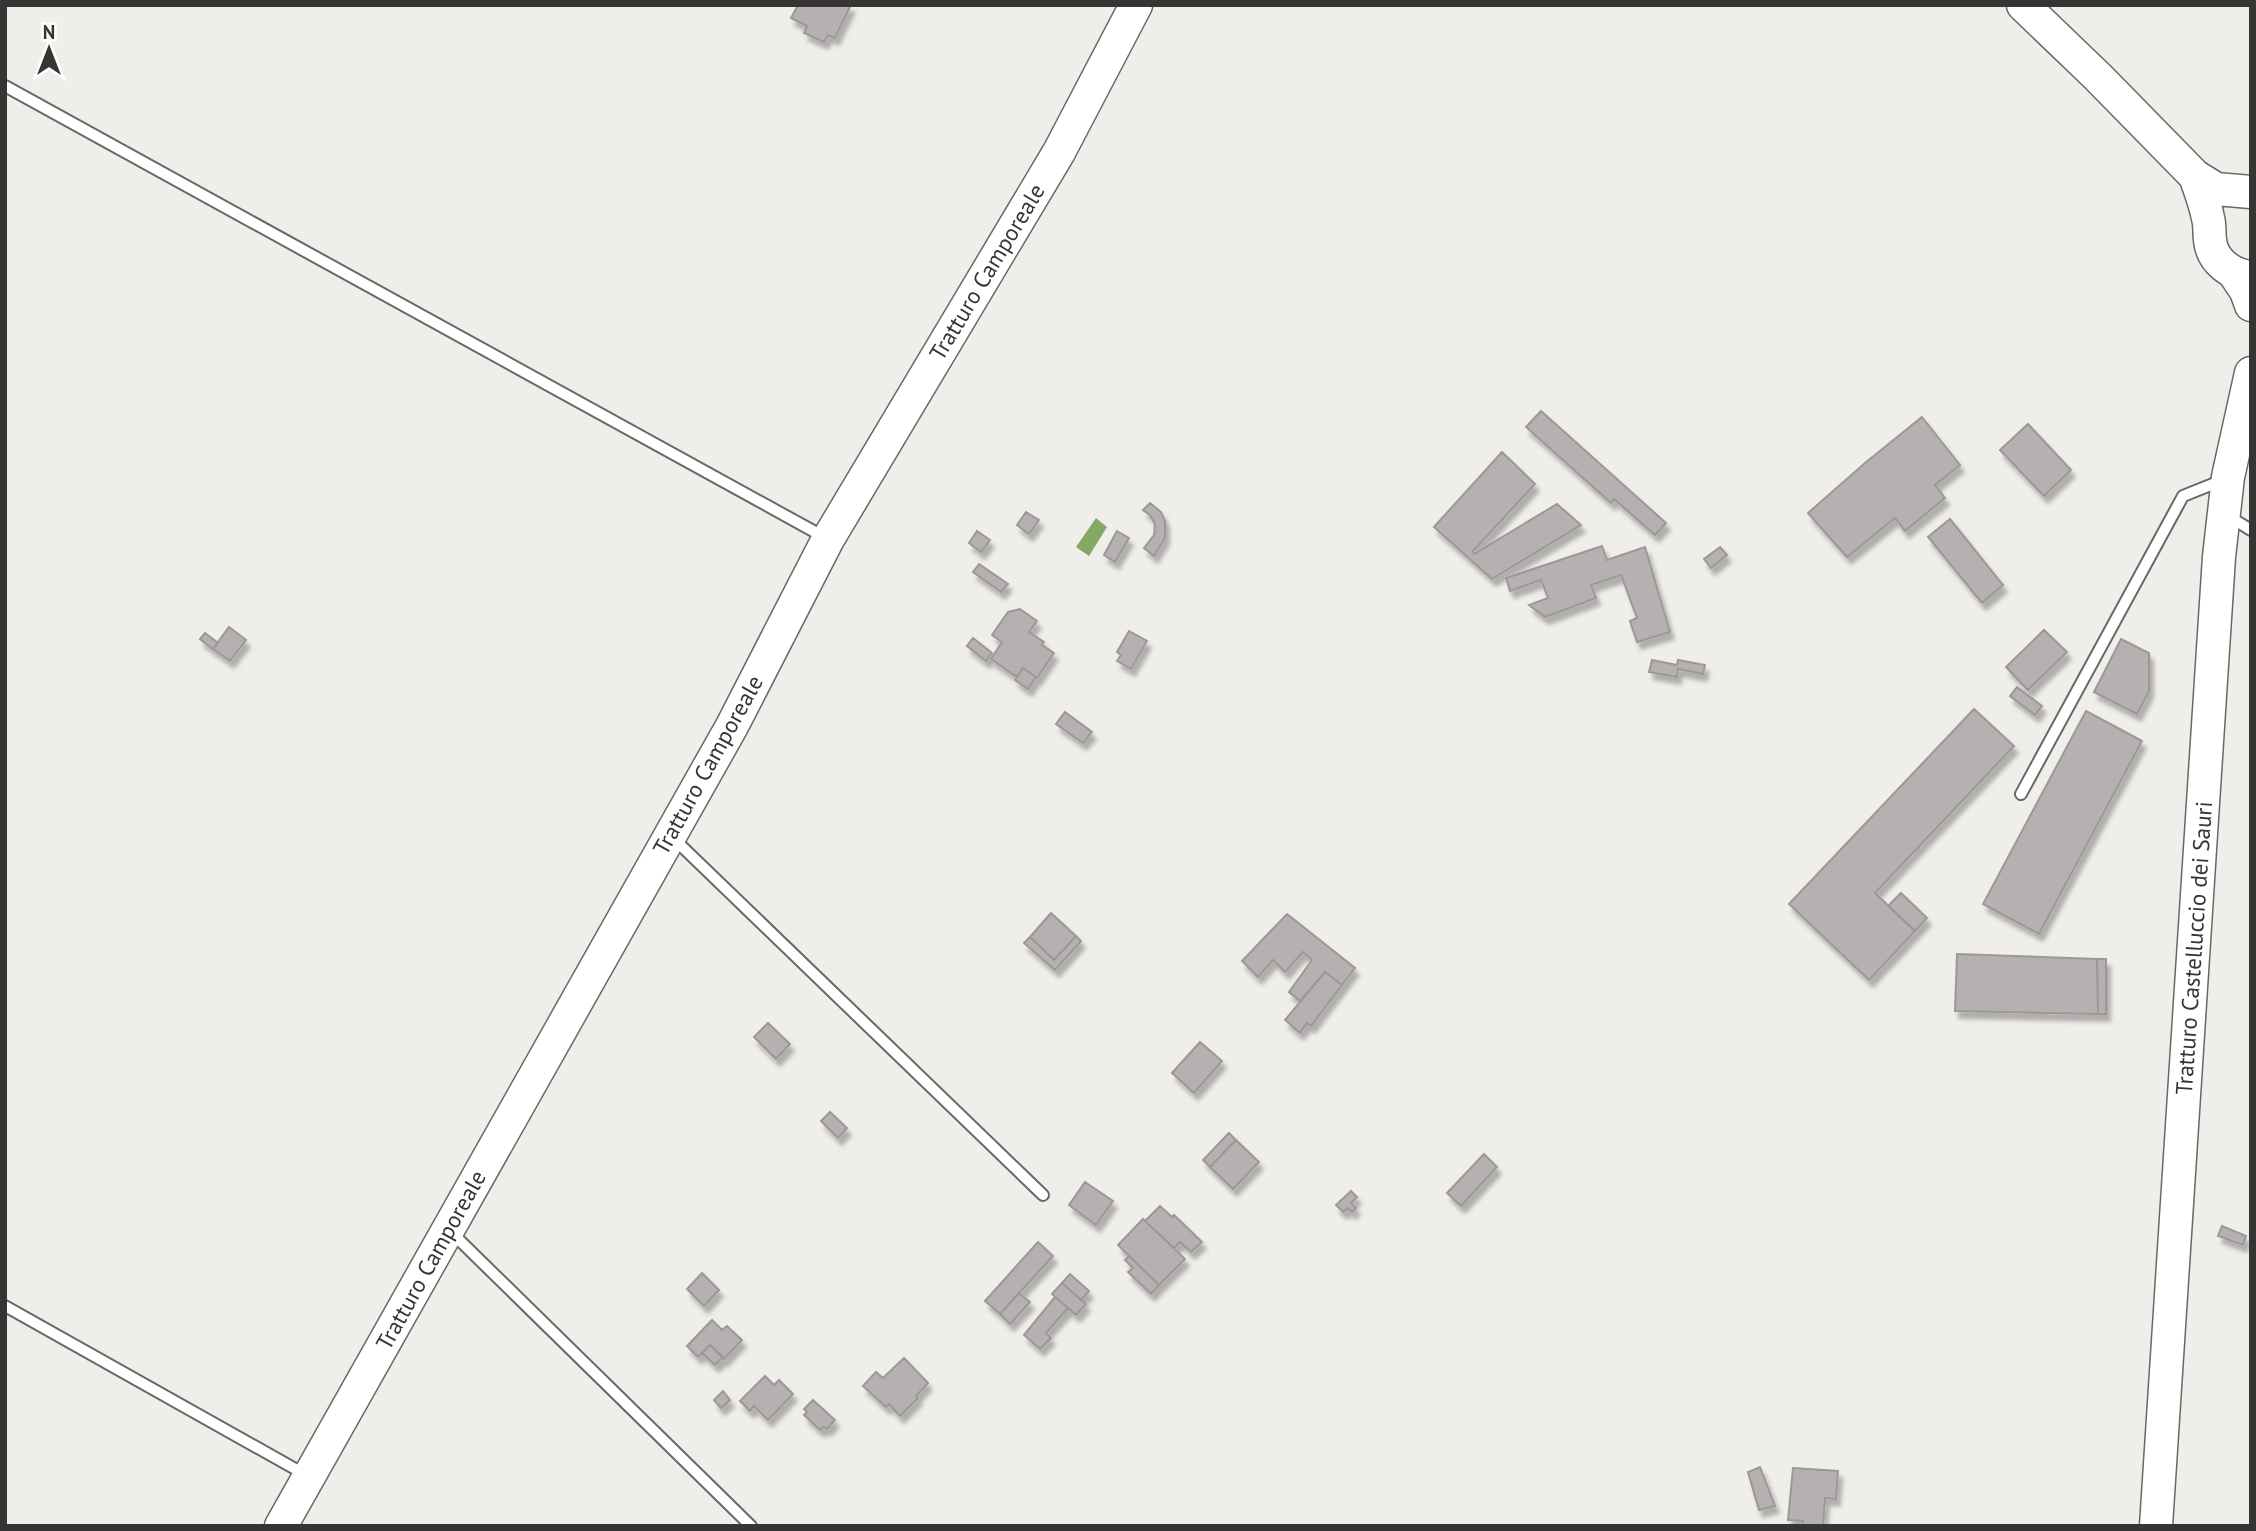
<svg xmlns="http://www.w3.org/2000/svg" width="2256" height="1531" font-family="'PT Sans',sans-serif">
<defs>
<filter id="shadow"><feDropShadow dx="4" dy="7" stdDeviation="2" flood-color="#0004"/></filter>
</defs>
<rect width="100%" height="100%" fill="#f0eeeb"/>
<path fill="#85a965" d="M1096 518 1107 527 1089 556 1076 547Z"/>
<path fill="#b4b1b0" stroke="#9b9897" stroke-width="2" filter="url(#shadow)" d="M798 5H851L835 38 828 35 824 42 804 33 807 26 791 18Z
M1541 411 1666 523 1655 535 1614 499 1611 503 1526 427Z
M1922 417 1960 465 1935 485 1945 498 1905 531 1895 518 1847 557 1808 513 1865 463Z
M2028 424 2071 470 2044 496 2000 450Z
M1502 452 1535 484 1473 551 1474 554 1557 504 1581 525 1492 579 1434 527Z
M1150 503 1161 512 1165 521V538L1154 556 1144 548 1154 535 1155 524 1150 515 1143 510Z
M1026 512 1039 520 1029 534 1017 525Z
M1950 519 2003 585 1982 603 1928 537Z
M977 531 990 540 981 552 969 543Z
M1117 531 1129 538 1115 562 1104 555Z
M1602 546 1607 560 1645 547 1670 632 1637 642 1630 621 1637 618 1621 575 1591 585 1596 598 1545 617 1529 605 1548 598 1541 580 1510 591 1506 578Z
M1720 547 1727 555 1711 568 1704 559Z
M979 564 1008 584 1001 592 973 572Z
M1020 609 1037 621 1029 632 1044 642 1042 645 1054 653 1037 678 1023 668 1017 677 991 659 1002 642 992 635 1008 612Z
M229 627 246 640 230 661 213 649Z
M2044 630 2067 652 2028 690 2006 667Z
M1129 631 1147 641 1131 669 1117 661 1121 655 1117 652Z
M205 633 218 643 213 649 200 639Z
M973 638 992 653 986 661 967 646Z
M2121 639 2149 653V691L2137 714 2094 692Z
M1652 660 1677 665 1678 660 1705 665 1703 674 1678 669 1677 677 1649 672Z
M1023 668 1036 677 1028 689 1015 680Z
M2017 687 2042 706 2035 715 2010 696Z
M1974 709 2014 746 1875 893 1915 931 1869 980 1789 904Z
M2086 711 2142 741 2039 934 1983 904Z
M1065 712 1092 732 1083 743 1056 724Z
M1901 893 1927 918 1915 931 1888 906Z
M1051 913 1076 936 1054 960 1030 937Z
M1287 914 1355 968 1342 985 1325 972 1300 1001 1289 992 1312 960 1303 952 1285 972 1273 960 1258 977 1242 961Z
M1076 936 1081 941 1055 970 1024 943 1030 937 1054 960Z
M1957 954 2097 959 2098 1014 1955 1011Z
M2097 959H2106V1014H2098Z
M1325 972 1342 985 1311 1026 1307 1023 1300 1033 1285 1020Z
M768 1023 790 1044 776 1059 754 1037Z
M1200 1042 1222 1061 1194 1093 1172 1073Z
M830 1112 847 1128 838 1138 821 1121Z
M1229 1133 1236 1140 1210 1167 1203 1160Z
M1236 1140 1259 1162 1233 1189 1210 1167Z
M1484 1154 1497 1167 1461 1206 1447 1193Z
M1085 1182 1113 1201 1096 1225 1069 1205Z
M1351 1191 1357 1197 1351 1203 1356 1208 1352 1212 1348 1208 1343 1212 1336 1205Z
M1160 1206 1172 1217 1174 1215 1202 1242 1191 1252 1180 1242 1174 1248 1145 1221Z
M1143 1219 1185 1259 1159 1285 1118 1245Z
M2222 1226 2246 1236 2243 1245 2218 1236Z
M1038 1242 1053 1256 1000 1314 985 1301Z
M1129 1256 1159 1285 1151 1294 1128 1272 1133 1268 1125 1260Z
M702 1273 719 1290 704 1306 687 1289Z
M1070 1274 1089 1291 1081 1300 1062 1283Z
M1062 1283 1086 1304 1076 1315 1052 1294Z
M1019 1293 1030 1302 1010 1324 1000 1314Z
M1055 1297 1068 1308 1046 1333 1051 1338 1040 1349 1024 1335Z
M712 1320 722 1330 727 1326 742 1340 724 1359 710 1345 698 1357 687 1346Z
M710 1345 723 1357 715 1365 702 1353Z
M904 1358 928 1383 916 1396 918 1398 900 1416 889 1404 886 1407 863 1386 876 1372 883 1378Z
M765 1376 774 1385 779 1380 793 1394 768 1420 754 1406 750 1411 740 1401Z
M723 1391 730 1400 721 1408 714 1400Z
M813 1400 835 1420 827 1429 824 1427 820 1430 804 1415 807 1412 804 1409Z
M1760 1467 1775 1506 1759 1510 1748 1472Z
M1793 1468 1838 1471 1836 1499 1825 1498 1823 1526H1802L1803 1521 1788 1520Z"/>
<g fill="none" stroke-linecap="round" stroke-linejoin="round">
<g stroke="#6a6866" stroke-width="14">
<path id="lane" d="M5 86 826 538
M2228 516 2251 530
M2021 794 2183 496 2223 480
M672 837 1043 1195
M450 1231 751 1526
M5 1306 306 1475"/>
</g>
<g stroke="#6a6866" stroke-width="35">
<path id="secondary" d="M2023 5 2098 77 2195 176 2216 189 2251 192
M2195 176C2200 190 2205 203 2208 218 2210 225 2209 232 2210 240 2212 261 2231 275 2251 277
M2234 273 2246 291 2251 305
M281 1526 732 726 828 539 1059 152 1136 5
M2156 1526 2219 557 2228 477 2251 373"/>
</g>
<use href="#lane" stroke="#fff" stroke-width="10"/>
<use href="#secondary" stroke="#fff" stroke-width="32"/>
</g>
<g text-anchor="middle" stroke-width="5" stroke-linejoin="round" paint-order="stroke">
<g font-size="23" fill="#363534" stroke="#fff">
<text transform="translate(987 272) rotate(-59)" y="8">Tratturo Camporeale</text>
<text transform="translate(708 765) rotate(-61)" y="8">Tratturo Camporeale</text>
<text transform="translate(2194 948) rotate(-86)" y="8">Tratturo Castelluccio dei Sauri</text>
<text transform="translate(431 1260) rotate(-61)" y="8">Tratturo Camporeale</text>
</g>
</g>
<rect width="2256" height="1531" fill="none" stroke="#363534" stroke-width="14"/>
<g transform="translate(49 49)" stroke="#ffffff" stroke-width="5" paint-order="stroke">
<path d="M0-5L12 26L0 18L-12 26Z" fill="#363534"/>
<text y="-10" font-size="19" font-weight="bold" text-anchor="middle" fill="#363534">N</text>
</g>
</svg>
